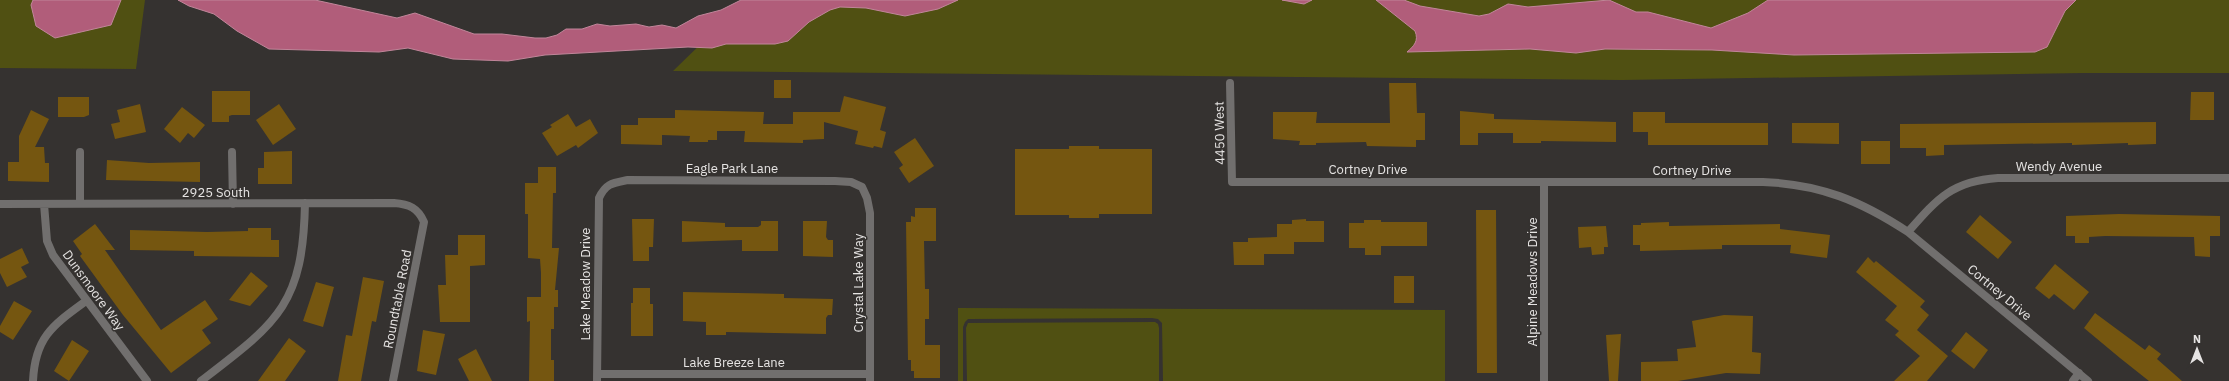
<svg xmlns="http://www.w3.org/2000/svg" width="2229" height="381" font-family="'IBM Plex Sans',sans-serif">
<rect width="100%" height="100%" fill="#353230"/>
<path fill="#505012" d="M0 0H145L136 69 0 68Z
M746 0H2229V73H2084L1622 80 673 71Z
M958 308 1445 310V381H1163L1162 323 1158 319 1152 318 968 319 965 322 963 327V381H958Z
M1155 322 1158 324 1159 328V381H967L966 328 968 323Z"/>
<path fill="#b15d7a" stroke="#c1869a" d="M33 0H121L111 25 55 38 36 26 31 5Z
M178 0H315L397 18 415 13 474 34H502L535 38H546L557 35 566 29H582L597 24 610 26 636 24 649 27 662 25 676 28 698 16 721 10 741 0H958L938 9 905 16 866 8 840 7 830 10 809 22 788 41 775 44H726L712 48 688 47 545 55 508 61 453 59 408 48 379 52 269 49 237 31 214 14 189 6Z
M1282 0H1312L1304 4Z
M1376 0H1404L1420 6 1479 16 1489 14 1508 4 1528 7 1609 0 1636 12H1648L1711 28 1748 13 1768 0H2076L2065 11 2047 47 2035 52 1794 55 1712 50 1605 49 1576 53 1530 49 1407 52C1414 46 1419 41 1415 31Z"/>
<path fill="#755610" d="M774 80H791V98H774Z
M1389 83H1416L1417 113H1425V140H1416V147L1367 146 1366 142 1316 143V145H1299L1300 141 1273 139V112H1317L1316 123H1390Z
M212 91H250V115H232L229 116V122H212Z
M2191 92H2214V120H2190Z
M844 96 886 107 880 130 886 132 882 148 874 146 873 148 855 144 858 131 824 122V139L803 140V143L744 142 745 131H717V140H708V142H689L690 136 662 135V145L621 144V125H638V118H675V110L764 112 763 124H793V112H840Z
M58 97H89V115L84 117H58Z
M140 104 146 132 115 139 111 124 120 122 117 110Z
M279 104 296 129 273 145 256 120Z
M182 107 205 125 194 138 188 133 180 143 164 129Z
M31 110 49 119 35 147H44L45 163H49V182L8 181V162H19V136Z
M1460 111 1494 114V119L1616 122V142L1541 141V143H1513V133H1478V145H1460Z
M1633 112H1665V123H1768V145H1648V132H1633Z
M568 114 576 127 590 119 598 133 578 148 576 145 557 156 542 133 552 127 550 125Z
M2156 122V144L2128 145V143L2072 145V143L1944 145V155L1926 156V148H1900V124Z
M1792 123H1839V144L1792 143Z
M915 138 934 166 909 183 899 168 903 165 894 152Z
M1861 141H1890V164H1861Z
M1069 146H1099V149H1152V214H1099V218H1069V215H1015V149H1069Z
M292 151V184H258V168H264V152Z
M107 160 149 163 200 162V182L106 180Z
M538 167H556V193H553L552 248H559L555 290H558V307H554V329H551V360H554V381H529L530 321 527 322V297H541V273L540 259 528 258V214H525V183H538Z
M915 208H936V241H924L925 289H929V319H925V345H940V378H914V371H911V360H908L906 222H911V216L915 217Z
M1476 210H1496L1497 373H1477Z
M2119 214 2220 216V236H2210V257L2195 256 2194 237 2105 236 2089 237V243H2075V236H2066V216Z
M1980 215 2012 242 1998 259 1966 232Z
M632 219H654L653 247H649V261H633Z
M1306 219V221H1324V242H1294V254H1264V265H1234L1233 242H1248V238L1277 237V224H1292V220Z
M1364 220H1381V222H1427V246H1381V255H1365V248H1349V223H1364Z
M682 221 725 223V227H758L761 225V221H778V251H742V240L682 242Z
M803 221H827L826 237 828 240H833V257L803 256Z
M1669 222V226L1780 224V229L1830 235 1827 258 1790 253 1791 245H1722V249L1640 251V245H1633V225H1641V223Z
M95 224 115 250H105L161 330 205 300 218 319 202 330 211 343 171 373 123 315 80 256 82 254 73 241Z
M1606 226 1608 247H1604V254L1592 255 1591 247 1579 248 1578 227Z
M248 228H271V240H279V257L194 256V251L130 250V230L207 232 248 231Z
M458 235H485V265L470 266V322H440L438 285H446L445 255H458Z
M22 248 29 263 21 267 27 277 7 287 0 273V259Z
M1868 257 1874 263 1876 261 1925 301 1920 307 1929 315 1917 330 1948 356 1927 381H1894L1920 356 1895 335 1899 331 1885 320 1897 306 1856 272Z
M2055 264 2089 292 2074 310 2054 294 2049 299 2035 288Z
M251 272 268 286 250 306 229 300Z
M1394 276H1414V303H1394Z
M363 277 384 281 376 322 372 321 361 381H338L346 335 352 336Z
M316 282 334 287 323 327 303 321Z
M633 288H650V304H653V336H631V303H633Z
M683 292 784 294V298L833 299 832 315H828L826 318V334L726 332V335H706V322L683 321Z
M14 301 32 311 13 340 0 332V326Z
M2095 313 2145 350 2149 345 2161 354 2157 359 2182 381H2149L2120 358 2084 328Z
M1724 315 1753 316 1752 352 1761 353 1760 374 1726 373 1678 381H1641V362L1678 361 1677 349 1696 347 1692 321Z
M423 330 445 334 436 375 417 371Z
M1966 332 1988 350 1974 369 1951 351Z
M1621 334 1618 381H1609L1606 335Z
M289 338 306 351 285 381H258Z
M72 340 89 351 69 381 54 371Z
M476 349 492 381H469L458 359Z"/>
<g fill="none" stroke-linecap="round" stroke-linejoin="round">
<path stroke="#716f6e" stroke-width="8" d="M1230 83 1232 182H1763C1820 184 1861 201 1908 232L2088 381
M80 152V204
M232 152 233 204
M0 204 394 203C409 204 418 208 424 222L393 381
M44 204 47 241 53 255 147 381
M1908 232C1937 199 1952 181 1998 178H2229
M597 374H870
M33 381C35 337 53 325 86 301
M201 381C278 322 303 305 305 203
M597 381 599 198C606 183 613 183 628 180L835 181 851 182 862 187 867 198 870 213V381
M1544 381V182
M2073 381 2079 373"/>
</g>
<g text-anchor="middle" stroke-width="3" stroke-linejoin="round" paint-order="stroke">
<g font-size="13" fill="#e6e4e3" stroke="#353230">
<text transform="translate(1219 133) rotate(-91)" y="5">4450 West</text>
<text x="2059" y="171">Wendy Avenue</text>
<text x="732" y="173">Eagle Park Lane</text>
<text x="1368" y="174">Cortney Drive</text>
<text x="1692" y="175">Cortney Drive</text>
<text x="216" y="197">2925 South</text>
<text transform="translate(1532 282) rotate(-90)" y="5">Alpine Meadows Drive</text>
<text transform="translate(858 283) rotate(-90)" y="5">Crystal Lake Way</text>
<text transform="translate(585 284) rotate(-90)" y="5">Lake Meadow Drive</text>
<text transform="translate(94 290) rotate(54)" y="5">Dunsmoore Way</text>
<text transform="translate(2000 292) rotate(40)" y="5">Cortney Drive</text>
<text transform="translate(397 299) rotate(-79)" y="5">Roundtable Road</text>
<text x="734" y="367">Lake Breeze Lane</text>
</g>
</g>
<g transform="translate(2197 349)" stroke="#353230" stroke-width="3" paint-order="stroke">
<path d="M0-3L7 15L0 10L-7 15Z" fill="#e6e4e3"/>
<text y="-6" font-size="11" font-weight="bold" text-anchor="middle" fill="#e6e4e3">N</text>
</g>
</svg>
